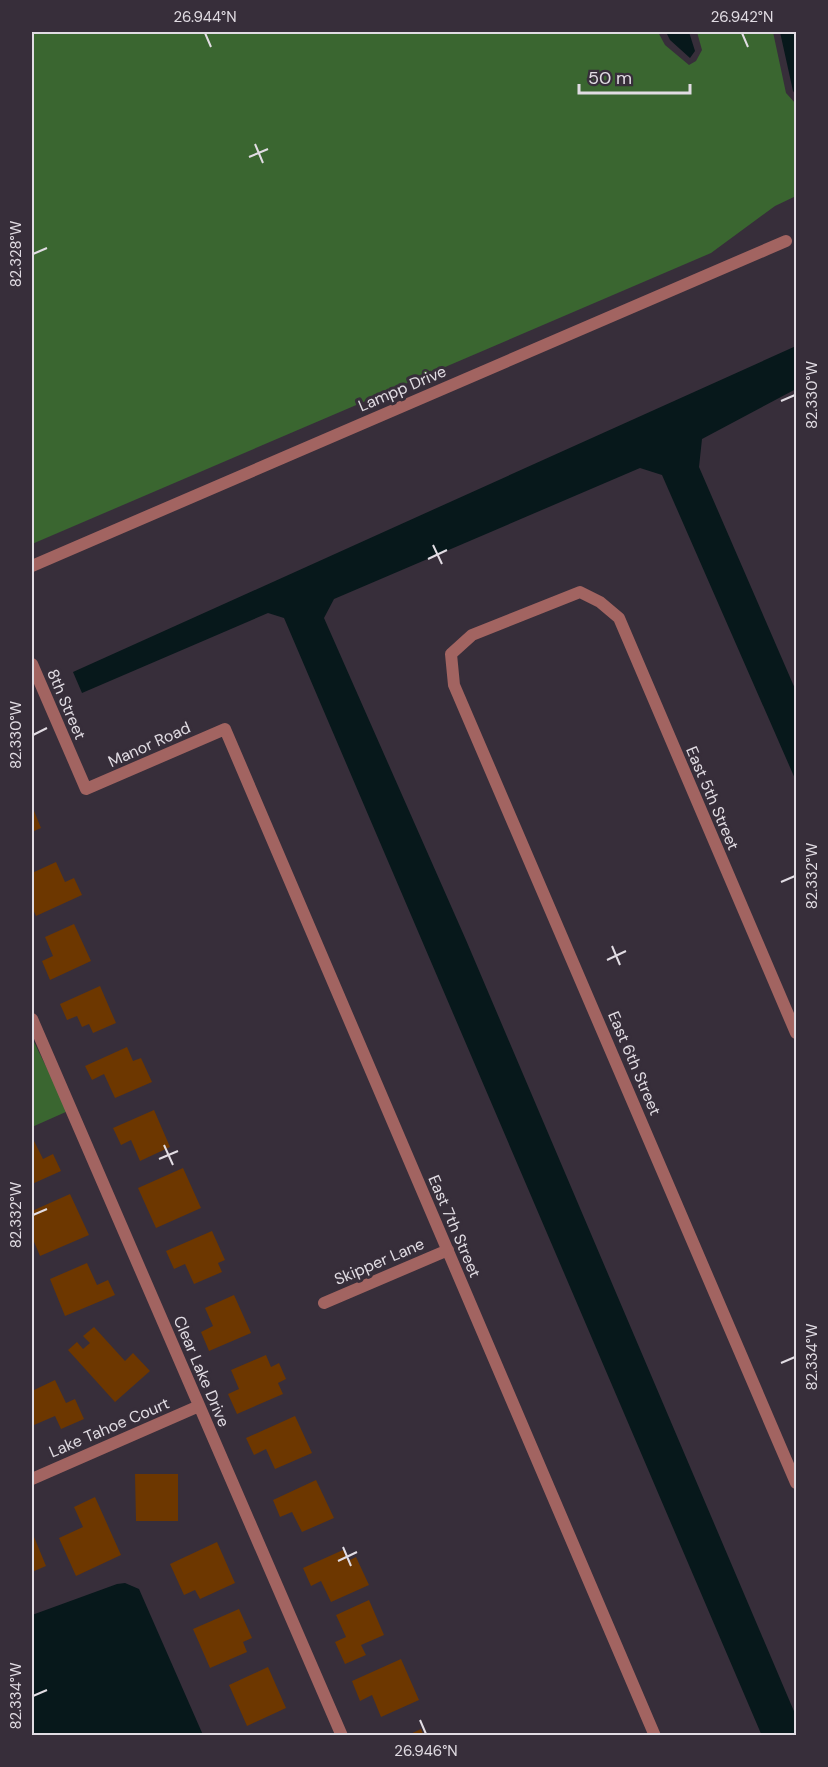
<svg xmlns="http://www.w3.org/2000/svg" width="828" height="1767" font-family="'DM Sans',sans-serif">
<rect width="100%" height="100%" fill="#372e3a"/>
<path fill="#3a6630" d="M32 32H658L665 45 689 65 696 61 702 50 697 32H773L786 93 796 104V196L775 206 711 253 32 544Z
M32 1038 68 1111 32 1127Z"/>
<path fill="#07181b" d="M666 32H689L695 51 690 58 670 40Z
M780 32H796V95L793 91Z
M796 346V389L702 439 699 467 796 691V781L662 475 640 468 334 599 324 618 466 940 796 1716V1735L762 1736 284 618 268 613 82 693 73 672Z
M125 1583 139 1589 203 1735H32V1615L117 1584Z"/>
<path fill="#6d3700" d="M32 806 41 828 32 832Z
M56 862 65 882 74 878 82 895 36 916 32 907V873Z
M74 924 91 961 50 980 42 961 53 956 45 937Z
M100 986 116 1023 93 1033 89 1024 82 1027 77 1016 67 1020 60 1004Z
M127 1047 133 1061 141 1058 152 1082 115 1098 104 1074 92 1080 85 1066Z
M154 1110 170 1147 140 1161 131 1140 121 1145 113 1128Z
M33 1139 43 1159 53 1154 61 1171 32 1184Z
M183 1168 201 1208 156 1228 138 1188Z
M70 1194 89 1235 40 1256 32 1237V1211Z
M212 1231 225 1260 218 1263 222 1272 194 1284 185 1264 174 1269 166 1251Z
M87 1263 97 1285 108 1280 115 1295 65 1316 50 1279Z
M234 1295 251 1333 209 1351 201 1332 213 1326 205 1308Z
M94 1327 125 1361 133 1353 150 1371 115 1402 68 1350 77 1342 83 1349 90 1343 83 1336Z
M266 1355 271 1367 279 1363 286 1379 278 1383 283 1394 237 1414 228 1394 239 1389 231 1370Z
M55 1380 66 1403 75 1399 84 1419 61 1429 55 1416 34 1425 32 1419V1391Z
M295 1416 312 1453 275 1469 266 1449 254 1455 246 1438Z
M135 1474H178V1521H136Z
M316 1480 334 1518 302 1532 292 1512 280 1517 273 1500Z
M95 1497 121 1555 76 1576 59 1538 83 1527 74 1507Z
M32 1532 46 1566 32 1572Z
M217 1542 235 1583 200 1599 195 1590 184 1595 170 1564Z
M343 1550 348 1561 356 1557 369 1585 331 1602 321 1581 311 1586 303 1568Z
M369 1600 384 1635 361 1645 366 1655 345 1664 335 1642 346 1637 336 1615Z
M239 1609 252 1638 243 1642 247 1652 210 1668 193 1629Z
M401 1659 419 1700 381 1717 372 1695 360 1701 352 1681Z
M268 1667 286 1708 247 1726 229 1685Z
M421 1729 424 1736H406Z"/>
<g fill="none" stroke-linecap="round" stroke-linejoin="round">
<path stroke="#a26461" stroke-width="12" d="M32 566 786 241
M32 664 86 789 225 729 655 1736
M32 1019 342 1736
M796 1033 619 618 600 602 580 592 472 635 451 654 454 685 796 1483
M324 1303 448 1250
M32 1479 199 1406"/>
</g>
<path fill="none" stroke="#e1dce3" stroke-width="2" d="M205 33 211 47M742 33 748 47M255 144 263 163M249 157 268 149M33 254 47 248M781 401 795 395M433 545 442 564M428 559 447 550M33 735 47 728M781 882 795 876M612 946 620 965M607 960 626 951M164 1145 173 1165M159 1159 178 1151M33 1215 47 1209M781 1363 795 1357M343 1547 351 1566M338 1561 357 1552M33 1696 47 1690M420 1720 426 1734"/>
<g text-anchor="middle" stroke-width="6" stroke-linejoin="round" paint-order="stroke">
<g font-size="16" fill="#e1dce3" stroke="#372e3a">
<text transform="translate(402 388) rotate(-23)" y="6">Lampp Drive</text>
<text transform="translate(67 704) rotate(67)" y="6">8th Street</text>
<text transform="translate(149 744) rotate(-24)" y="6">Manor Road</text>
<text transform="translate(713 798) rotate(67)" y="6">East 5th Street</text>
<text transform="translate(635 1063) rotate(67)" y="6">East 6th Street</text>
<text transform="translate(455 1226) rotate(67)" y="6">East 7th Street</text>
<text transform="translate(379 1261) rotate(-23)" y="6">Skipper Lane</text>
<text transform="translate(202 1371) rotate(67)" y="6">Clear Lake Drive</text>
<text transform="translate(109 1427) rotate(-23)" y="6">Lake Tahoe Court</text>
</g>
</g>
<rect width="828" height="1767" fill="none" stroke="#372e3a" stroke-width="66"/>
<path d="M579 84v9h111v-9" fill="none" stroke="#e1dce3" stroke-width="3"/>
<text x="588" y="84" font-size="18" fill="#e1dce3" stroke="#372e3a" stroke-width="4.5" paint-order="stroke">50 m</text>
<rect x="33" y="33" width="762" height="1701" fill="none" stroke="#e1dce3" stroke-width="2"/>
<g font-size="15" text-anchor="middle" fill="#e1dce3">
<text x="205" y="22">26.944°N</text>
<text x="742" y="22">26.942°N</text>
<text transform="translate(16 254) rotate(-90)" y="5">82.328°W</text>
<text transform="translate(812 395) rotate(-90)" y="5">82.330°W</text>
<text transform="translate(16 735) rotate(-90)" y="5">82.330°W</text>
<text transform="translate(812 876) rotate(-90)" y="5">82.332°W</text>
<text transform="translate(16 1215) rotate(-90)" y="5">82.332°W</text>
<text transform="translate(812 1357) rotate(-90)" y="5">82.334°W</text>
<text transform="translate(16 1696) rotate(-90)" y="5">82.334°W</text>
<text x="426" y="1756">26.946°N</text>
</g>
</svg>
